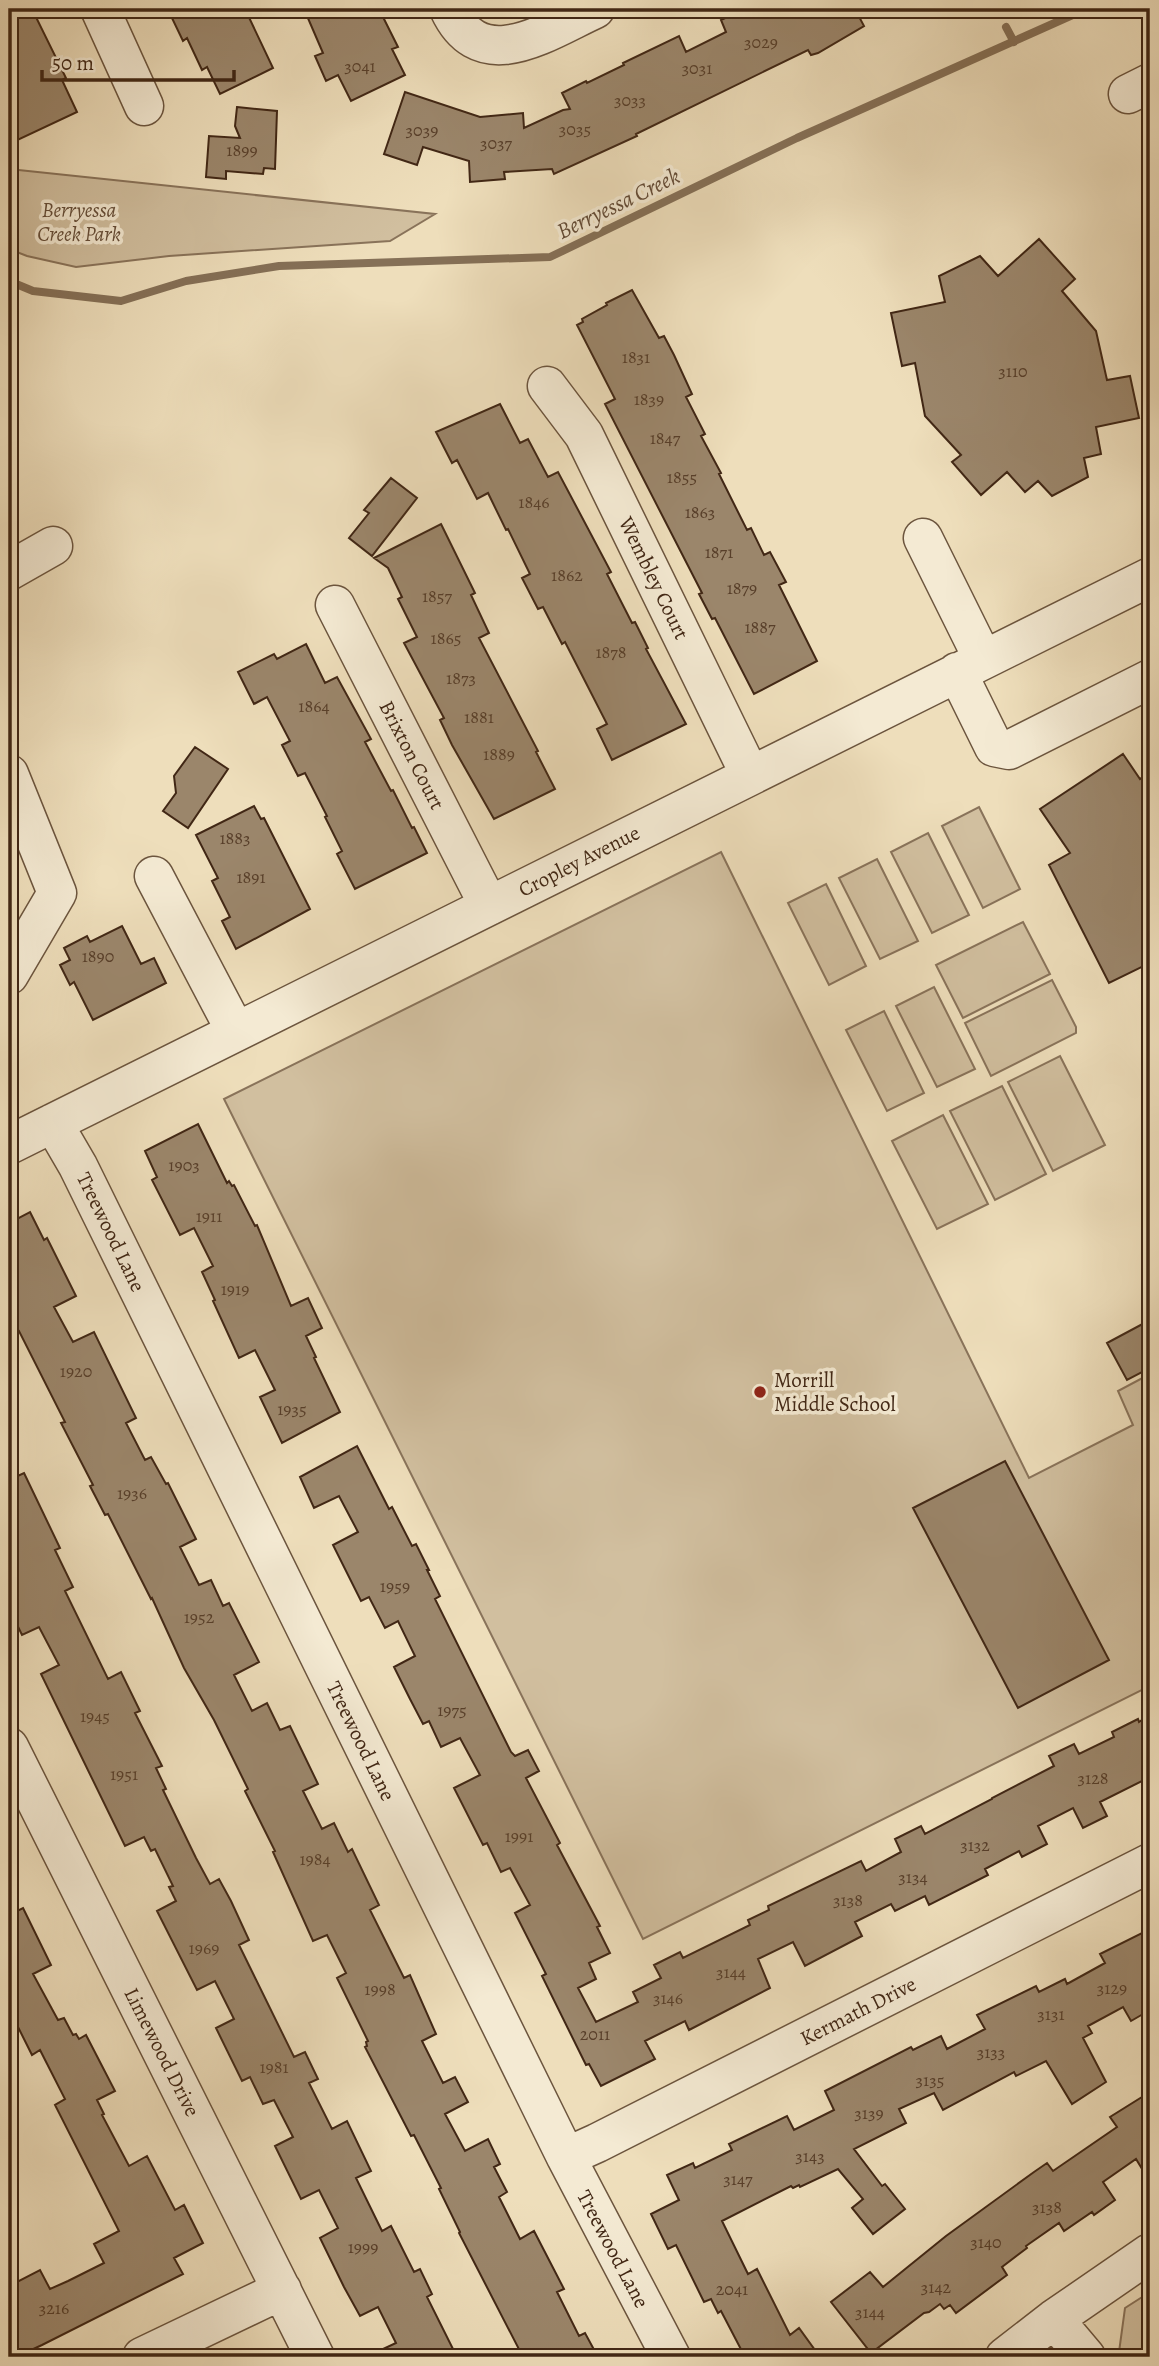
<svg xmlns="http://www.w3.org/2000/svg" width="1159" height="2366" font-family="Alegreya,serif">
<rect width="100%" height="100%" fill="#eedebb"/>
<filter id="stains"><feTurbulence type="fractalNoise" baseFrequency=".00286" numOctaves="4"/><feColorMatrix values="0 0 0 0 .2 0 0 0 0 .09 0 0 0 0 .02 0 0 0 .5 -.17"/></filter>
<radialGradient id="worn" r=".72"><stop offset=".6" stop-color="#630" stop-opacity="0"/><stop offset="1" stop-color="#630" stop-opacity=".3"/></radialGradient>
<path fill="#d1bf9f" stroke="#89735a" stroke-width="2" d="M9 169 435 214 390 241 169 256 76 267 27 256 9 249Z
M979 807 1020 889 983 908 942 826Z
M928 833 969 915 932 933 891 852Z
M721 852 1029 1478 1133 1425 1118 1391 1150 1374V1686L643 1939 224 1099Z
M877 859 918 941 880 959 839 878Z
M826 884 866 966 829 985 788 903Z
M1023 922 1050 974 963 1018 936 965Z
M1052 980 1076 1027V1033L991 1076 965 1023Z
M934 987 975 1069 937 1087 896 1006Z
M884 1011 924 1093 887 1111 846 1030Z
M1060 1056 1105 1145 1053 1171 1008 1082Z
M1002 1086 1046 1174 995 1200 950 1111Z
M943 1115 988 1204 937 1229 892 1141Z
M1150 2292V2357H1123L1119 2352 1125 2308Z"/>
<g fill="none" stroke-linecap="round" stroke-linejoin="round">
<path stroke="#857057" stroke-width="8" d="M997 9 998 10
M1006 27 1014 42
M9 281 33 291 121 301 186 281 279 266 550 257 797 138 1086 9"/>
</g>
<path fill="#9b866b" stroke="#412715" stroke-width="2" d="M9 9H32L66 78 62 80 77 112 9 144Z
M186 9H245L273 68 220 94 207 67 202 70 187 38 183 41 171 16Z
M304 9H379L398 47 392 49 405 75 351 101 338 75 326 81 315 56 323 53Z
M744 9H855L864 26 818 53 811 55 808 50 636 134 637 136 554 174 552 169 504 172 505 179 470 182 469 161 423 147 417 165 384 154 405 92 480 117 523 113 524 128 563 110 570 109 562 93 586 81 587 83 624 65 623 63 679 36 686 52 726 32 721 20Z
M237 107 277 111 275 169 264 168 263 174 226 171V179L206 177 209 136 240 138 235 126Z
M1039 239 1075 279 1062 291 1096 331 1107 380 1130 376 1139 418 1096 427 1101 454 1084 458 1088 477 1052 496 1038 481 1025 492 1007 472 981 495 952 462 961 455 925 416 915 363 902 366 891 313 945 302 939 276 980 256 998 276Z
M632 290 659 338 664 336 674 355 692 394 686 397 705 434 701 436 721 473 719 474 747 530 751 528 764 555 770 552 786 582 779 585 817 661 754 694 715 618 712 619 699 594 702 593 605 404 615 399 577 325 583 322 582 319 607 305 606 303Z
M500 404 520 443 528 439 548 477 558 472 611 572 607 574 632 623 635 622 648 648 646 649 686 724 612 760 597 729 607 724 565 642 562 644 543 607 538 609 522 578 530 574 508 529 506 530 488 493 477 499 457 460 452 463 436 432Z
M391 478 417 498 372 556 349 538 369 513 364 510Z
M441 524 475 593 471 595 489 633 479 638 538 751 536 752 555 789 494 819 452 745 440 720 444 718 404 643 417 637 398 599 402 597 388 568 374 558Z
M306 644 325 683 337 677 371 739 365 742 391 791 393 790 412 828 414 827 427 853 355 889 337 854 342 851 325 817 327 816 305 773 298 776 282 745 290 741 267 697 254 704 238 672 274 654 277 659Z
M195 747 228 769 188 828 163 811 176 793 174 776Z
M1123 754 1140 779 1150 772V963L1109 983 1049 865 1070 853 1040 809Z
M254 806 261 819 264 818 310 909 236 949 222 921 230 917 212 881 218 878 196 835Z
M122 926 141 964 154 958 166 983 93 1020 74 982 70 985 60 965 70 960 64 948 87 936 90 942Z
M198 1124 227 1183 229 1181 232 1186 234 1185 255 1226 257 1225 291 1306 308 1298 322 1328 306 1336 316 1357 314 1358 340 1412 282 1443 260 1397 275 1390 255 1350 239 1358 213 1301 215 1300 202 1272 213 1266 194 1228 180 1235 152 1180 157 1177 145 1151Z
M30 1212 44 1240 47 1238 76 1296 54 1307 73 1342 94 1332 136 1418 126 1423 145 1460 151 1457 166 1484 168 1483 196 1539 180 1547 199 1585 211 1580 223 1606 229 1603 259 1662 234 1675 252 1711 267 1703 280 1730 290 1726 318 1784 303 1791 322 1829 334 1823 348 1852 352 1849 379 1905 370 1910 404 1978 410 1975 436 2034 422 2041 443 2083 455 2077 468 2102 445 2114 465 2151 488 2139 500 2164 494 2167 507 2192 499 2197 520 2239 534 2231 564 2289 557 2292 579 2336 585 2333 598 2357H523L459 2233 460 2232 439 2189 441 2188 414 2135 411 2136 365 2047 367 2046 366 2042 368 2041 337 1978 346 1973 327 1935 313 1941 273 1852 275 1851 245 1791 248 1789 214 1720 184 1668 152 1598 151 1599 108 1514 105 1515 90 1486 93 1485 61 1423 65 1422 19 1331 17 1332 9 1316V1223Z
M1150 1320V1368L1127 1380 1107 1343Z
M357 1446 389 1509 392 1507 412 1546 416 1544 429 1570H427L440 1596 435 1599 511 1752 515 1756 528 1750 539 1771 526 1778 560 1843 557 1845 600 1926 597 1927 610 1953 589 1963 596 1979 578 1988 596 2022 638 2002 633 1992 661 1978 654 1965 680 1952 683 1958 750 1925 748 1920 769 1910 768 1906 861 1861 866 1871 901 1852 895 1839 921 1826 925 1834 992 1799V1798L1054 1766 1049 1756 1074 1744 1079 1754 1114 1737 1112 1732 1138 1719 1139 1722 1142 1720 1150 1736V1777L1100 1802 1107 1816 1083 1828 1073 1808 1038 1826 1047 1844 1022 1857 1019 1851 985 1869 988 1875 929 1905 925 1896 895 1911 891 1904 855 1922 862 1936 805 1966 793 1942 758 1959 770 1988 689 2030 685 2021 645 2041 655 2059 601 2086 589 2064 586 2065 542 1976 546 1974 515 1913 530 1905 510 1868 501 1872 487 1843 483 1845 454 1788 480 1775 460 1738 441 1747 429 1721 423 1724 410 1699 394 1667 415 1656 398 1621 385 1628 369 1597 361 1601 333 1545 358 1532 339 1496 314 1508 300 1477Z
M1005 1461 1109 1660 1018 1708 913 1508Z
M24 1473 60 1548 55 1550 73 1587 65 1591 108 1679 121 1672 140 1711 135 1713 162 1766 156 1768 166 1789 163 1790 196 1858 210 1884 219 1879 231 1901 249 1940 239 1945 294 2057 305 2052 318 2079 309 2083 332 2129 347 2121 371 2171 356 2178 382 2231 391 2226 414 2272 420 2269 432 2294 427 2297 457 2357H366L396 2343 378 2307 360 2316 344 2287 320 2238 338 2228 319 2190 301 2199 275 2146 293 2137 274 2100 263 2104 250 2077 242 2081 216 2028 234 2019 215 1981 197 1990 157 1911 176 1901 169 1887 173 1886 155 1849 151 1851 144 1837 125 1846 41 1674 59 1665 39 1627 22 1635 9 1608V1480Z
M23 1908 51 1965 33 1974 58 2020 64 2018 73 2035 76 2034 79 2039 86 2035 115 2091 97 2100 104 2114 102 2115 129 2166 147 2156 175 2210 184 2205 203 2243 174 2258 183 2274 42 2345 16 2357H9V2286L40 2270 50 2289 68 2281 104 2263 94 2244 119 2231 55 2105 65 2099 40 2050 32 2055 9 2009V1915Z
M1150 1929V2010L1131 2021 1123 2007 1088 2026 1092 2033 1083 2038 1106 2082 1072 2104 1046 2061 1016 2076 1014 2072 943 2110 934 2093 899 2109 906 2123 854 2149 882 2186 885 2184 905 2209 873 2234 852 2208 863 2199 838 2169 800 2187 799 2185 793 2188 791 2186 722 2221 748 2274 757 2269 790 2335 799 2328 820 2357H745L721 2311 718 2313 711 2299 704 2302 676 2245 668 2249 651 2214 679 2200 667 2175 693 2163 695 2168 732 2150 729 2144 787 2116 794 2130 834 2110 825 2091 911 2047 913 2050 941 2036 947 2049 985 2029 977 2015 1036 1986 1039 1992 1065 1979 1067 1984 1105 1963 1100 1954Z
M1150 2092V2182L1136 2159 1103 2182 1115 2200 1094 2215 1092 2212 1064 2231 1059 2223 1026 2246 1027 2248 1002 2267 1007 2275 956 2313 950 2305 944 2309 940 2304 929 2312 924 2313 871 2353 831 2302 870 2272 883 2287 946 2236 1034 2172 1047 2163 1053 2171 1117 2127 1110 2117Z"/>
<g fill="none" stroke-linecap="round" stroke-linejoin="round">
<g stroke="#6c553e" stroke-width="41">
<path id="minor" d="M100 9 144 106
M449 9C481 78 547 31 595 9
M1128 94 1150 83
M547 386 584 435 750 775
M923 538 983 659
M9 571 53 546
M335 605 489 906
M957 672 994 747 1009 750 1150 679
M9 774 57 893 9 975
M154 876 236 1032
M53 1123 78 1166 566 2157 671 2357
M9 1145 1150 577
M9 1747 315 2357
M566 2157 597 2143 1150 1863
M1054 2319 1086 2357
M142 2357 282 2290
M1005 2357 1054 2319 1150 2253"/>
</g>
<use href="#minor" stroke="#f4ead3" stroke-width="38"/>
</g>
<circle fill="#8f2418" stroke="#f4ead3" stroke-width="2.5" cx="760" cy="1392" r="7"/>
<g text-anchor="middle" stroke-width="7" stroke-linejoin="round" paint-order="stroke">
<g font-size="18" fill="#583f2a">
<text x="761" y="48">3029</text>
<text x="360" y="72">3041</text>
<text x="697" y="74">3031</text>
<text x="630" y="106">3033</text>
<text x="575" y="135">3035</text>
<text x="422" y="136">3039</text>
<text x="496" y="149">3037</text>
<text x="242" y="156">1899</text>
<text x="636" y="363">1831</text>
<text x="1013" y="377">3110</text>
<text x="649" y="405">1839</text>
<text x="665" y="444">1847</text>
<text x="682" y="483">1855</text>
<text x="534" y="508">1846</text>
<text x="700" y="518">1863</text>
<text x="719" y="558">1871</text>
<text x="567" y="581">1862</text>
<text x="742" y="594">1879</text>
<text x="437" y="602">1857</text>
<text x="760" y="633">1887</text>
<text x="446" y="644">1865</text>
<text x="611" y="658">1878</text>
<text x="461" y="684">1873</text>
<text x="314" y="712">1864</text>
<text x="479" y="723">1881</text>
<text x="499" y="760">1889</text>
<text x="235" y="844">1883</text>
<text x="251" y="883">1891</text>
<text x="98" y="962">1890</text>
<text x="184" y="1171">1903</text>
<text x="209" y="1222">1911</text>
<text x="235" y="1295">1919</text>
<text x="76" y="1377">1920</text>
<text x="292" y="1415">1935</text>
<text x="132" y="1499">1936</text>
<text x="395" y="1592">1959</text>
<text x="199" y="1623">1952</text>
<text x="452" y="1716">1975</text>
<text x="95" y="1722">1945</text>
<text x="124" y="1780">1951</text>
<text x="1093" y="1784">3128</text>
<text x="519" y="1842">1991</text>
<text x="975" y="1851">3132</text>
<text x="315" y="1865">1984</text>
<text x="913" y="1883">3134</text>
<text x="848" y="1906">3138</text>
<text x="204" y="1954">1969</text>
<text x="731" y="1978">3144</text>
<text x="1112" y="1994">3129</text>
<text x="380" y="1995">1998</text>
<text x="668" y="2004">3146</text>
<text x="1051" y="2020">3131</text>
<text x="595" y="2040">2011</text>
<text x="991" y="2058">3133</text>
<text x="274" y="2073">1981</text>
<text x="930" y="2086">3135</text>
<text x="869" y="2119">3139</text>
<text x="810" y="2162">3143</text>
<text x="738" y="2185">3147</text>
<text x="1047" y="2213">3138</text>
<text x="986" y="2248">3140</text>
<text x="363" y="2253">1999</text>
<text x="936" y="2293">3142</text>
<text x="732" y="2295">2041</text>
<text x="54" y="2314">3216</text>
<text x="870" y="2318">3144</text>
</g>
<g font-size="21" font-style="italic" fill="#654d38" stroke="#f4ead3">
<text x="79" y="217">Berryessa<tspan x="79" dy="24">Creek Park</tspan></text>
</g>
<g font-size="21" fill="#412715" stroke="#f4ead3">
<text transform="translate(654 578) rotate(64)" y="7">Wembley Court</text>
<text transform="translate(412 755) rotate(63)" y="7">Brixton Court</text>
<text transform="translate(579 861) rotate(-27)" y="7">Cropley Avenue</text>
<text transform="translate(111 1232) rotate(64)" y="7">Treewood Lane</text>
<text transform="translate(361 1741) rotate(64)" y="7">Treewood Lane</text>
<text transform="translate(858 2011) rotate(-27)" y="7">Kermath Drive</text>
<text transform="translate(162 2052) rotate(63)" y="7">Limewood Drive</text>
<text transform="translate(613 2249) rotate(62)" y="7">Treewood Lane</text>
</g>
<g font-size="21" fill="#412715" stroke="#f4ead3" text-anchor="start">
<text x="774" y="1387">Morrill<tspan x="774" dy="24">Middle School</tspan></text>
</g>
<g font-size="23" font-style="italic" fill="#634b36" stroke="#f4ead3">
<text transform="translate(618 203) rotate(-26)" y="8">Berryessa Creek</text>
</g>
</g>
<rect width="1159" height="2366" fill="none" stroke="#eedebb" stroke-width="35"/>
<rect x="10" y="10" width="1138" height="2345" fill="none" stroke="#412715" stroke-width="3.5"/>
<rect x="18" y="18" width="1124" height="2331" fill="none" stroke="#412715" stroke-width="2"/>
<path d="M42 70v10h192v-10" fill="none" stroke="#412715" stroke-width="3.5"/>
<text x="52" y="70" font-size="21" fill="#412715" stroke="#f4ead3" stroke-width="5" paint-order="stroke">50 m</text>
<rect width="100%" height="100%" filter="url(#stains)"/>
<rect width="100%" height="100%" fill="url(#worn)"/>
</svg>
